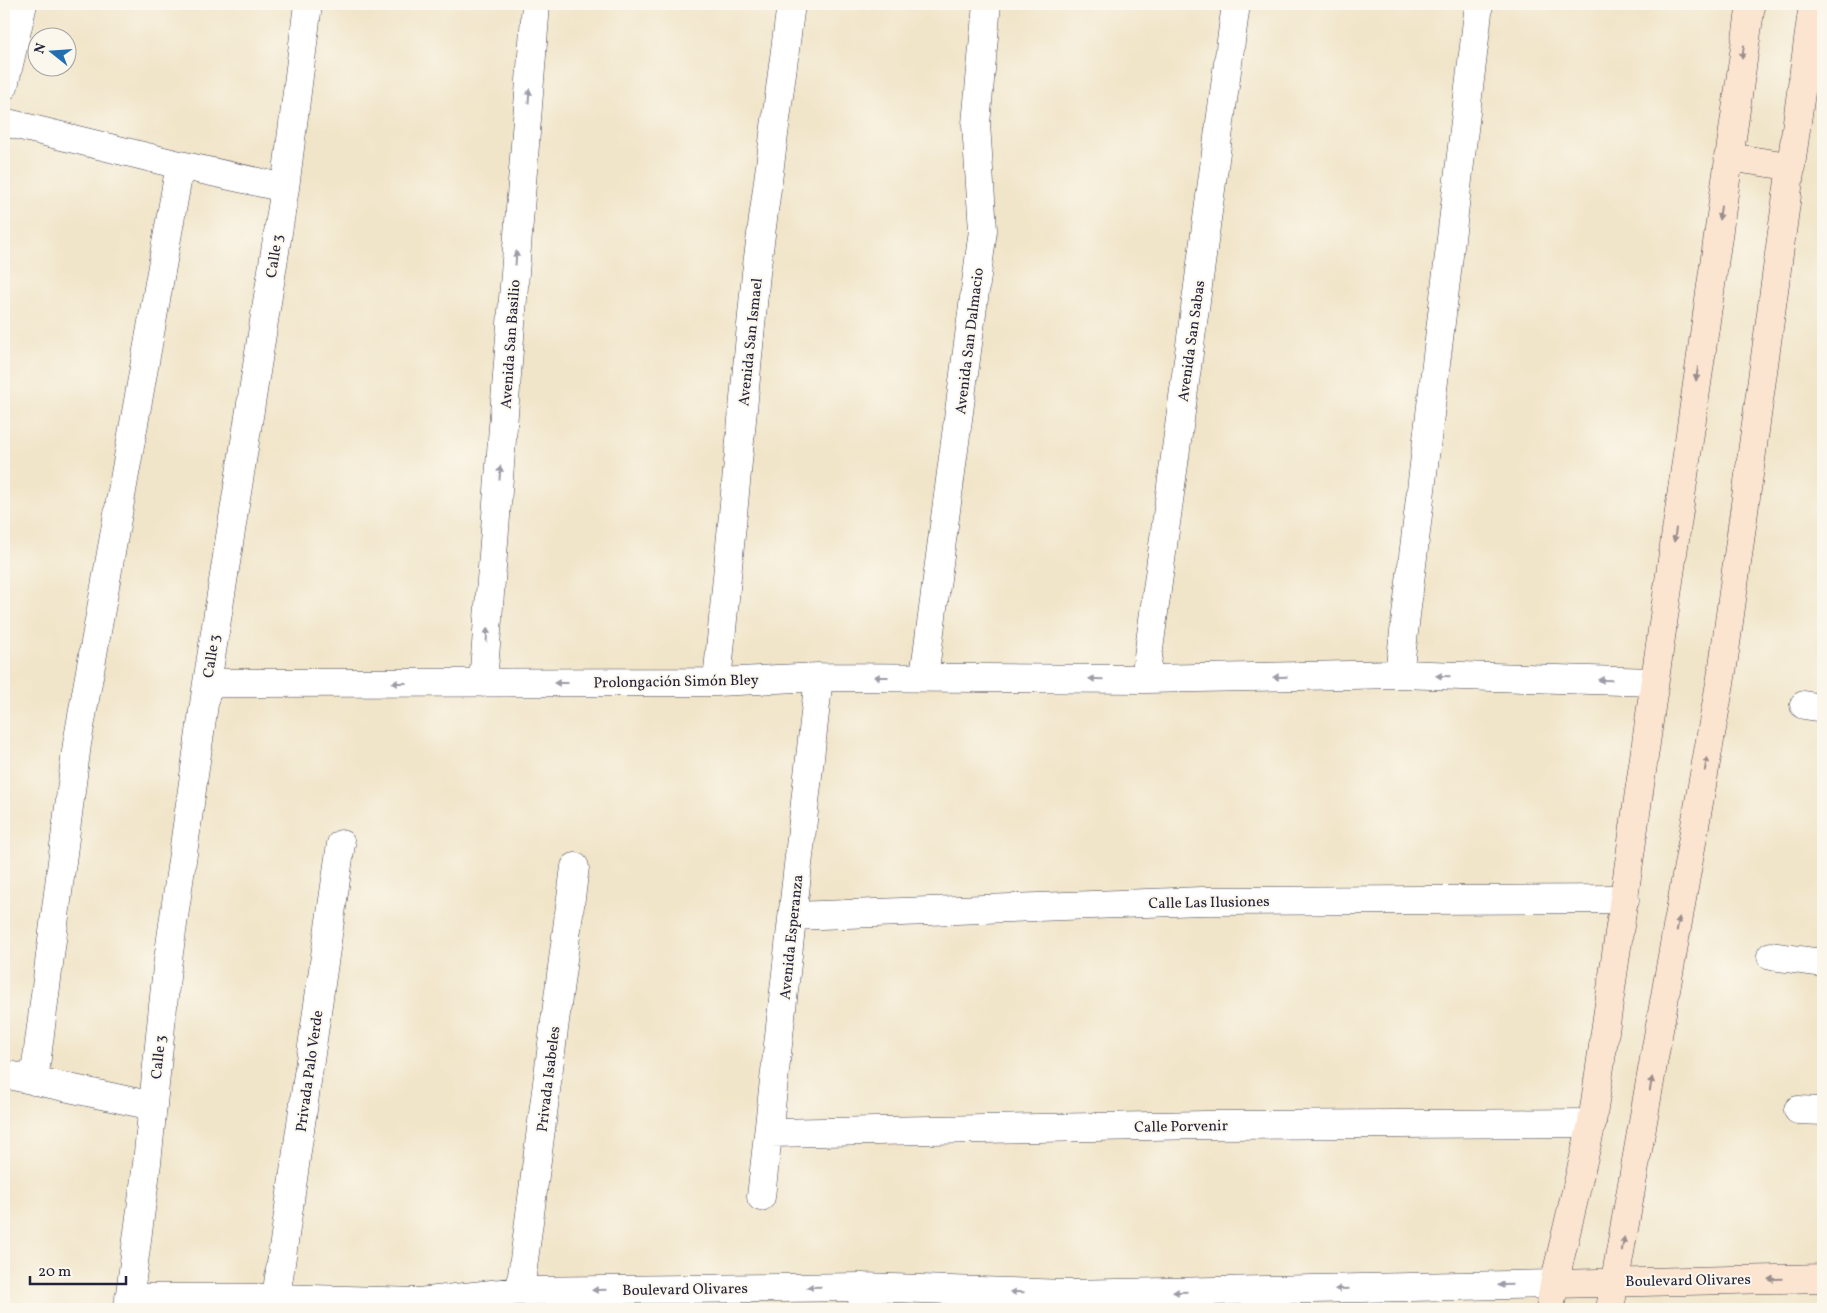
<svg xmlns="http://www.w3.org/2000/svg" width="1827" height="1313" font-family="Vollkorn,serif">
<rect width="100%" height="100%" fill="#fbf7ec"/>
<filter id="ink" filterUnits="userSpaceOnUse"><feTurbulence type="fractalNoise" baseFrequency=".02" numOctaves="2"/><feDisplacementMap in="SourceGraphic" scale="10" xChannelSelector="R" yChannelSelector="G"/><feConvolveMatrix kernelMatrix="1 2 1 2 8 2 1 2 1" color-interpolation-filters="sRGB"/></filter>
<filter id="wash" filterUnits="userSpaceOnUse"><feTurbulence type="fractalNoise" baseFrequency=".0096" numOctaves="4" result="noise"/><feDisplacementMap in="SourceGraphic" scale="20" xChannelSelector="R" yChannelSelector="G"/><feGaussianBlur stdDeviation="1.12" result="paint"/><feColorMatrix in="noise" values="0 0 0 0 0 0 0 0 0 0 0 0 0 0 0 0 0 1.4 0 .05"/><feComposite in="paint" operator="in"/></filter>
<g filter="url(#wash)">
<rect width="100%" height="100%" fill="#f1e5c9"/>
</g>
<g filter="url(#ink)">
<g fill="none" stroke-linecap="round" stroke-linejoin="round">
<g stroke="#413f50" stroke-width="29">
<path id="street" d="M4 86 23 4
M4 122 180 165 285 188
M1399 674 1479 4
M924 677 983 230 976 124 987 4
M1145 679 1236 4
M717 682 756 273 791 4
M207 683 717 682 819 677 1145 679 1399 674 1654 682
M483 683 536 4
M1804 705 1823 708
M793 916 1202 901 1625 899
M1771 956 1823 963
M4 1074 153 1106
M34 1081 77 744 180 165
M1798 1110 1823 1111
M770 1133 1206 1125 1592 1123
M761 1197 819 677
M520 1291 575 867
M129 1298H276L418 1302 520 1291 863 1287 1066 1294 1554 1284
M276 1298 341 844
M128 1309 147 1163 167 967 207 683 285 188 308 4
M862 1309 863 1287"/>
</g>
<g stroke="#413f50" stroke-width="29">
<path id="secondary" d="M1728 157 1789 166
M1554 1284 1823 1278
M1550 1309 1554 1284 1592 1123 1751 4
M1610 1309 1723 666 1813 4"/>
</g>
<use href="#street" stroke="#fff" stroke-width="28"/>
<use href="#secondary" stroke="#fce5d0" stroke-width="28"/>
</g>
<defs><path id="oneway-solid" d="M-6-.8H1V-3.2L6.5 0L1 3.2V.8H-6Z" transform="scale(1.25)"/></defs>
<g fill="#9a8d8d">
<use href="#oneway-solid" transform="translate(1743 52) rotate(99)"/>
<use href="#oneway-solid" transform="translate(1720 213) rotate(98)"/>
<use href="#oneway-solid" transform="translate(1697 374) rotate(98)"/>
<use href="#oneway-solid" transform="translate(1675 535) rotate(98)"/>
<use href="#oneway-solid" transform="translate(1706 764) rotate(-80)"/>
<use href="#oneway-solid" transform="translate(1678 924) rotate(-80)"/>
<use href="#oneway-solid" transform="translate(1651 1084) rotate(-80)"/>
<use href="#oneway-solid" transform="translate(1623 1244) rotate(-80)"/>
<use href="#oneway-solid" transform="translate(1775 1279) rotate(179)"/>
</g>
<g fill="#9c9ca7">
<use href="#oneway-solid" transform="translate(529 96) rotate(-86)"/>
<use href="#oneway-solid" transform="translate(516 258) rotate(-86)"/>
<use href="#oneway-solid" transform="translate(500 473) rotate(-86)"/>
<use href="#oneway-solid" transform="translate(487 635) rotate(-86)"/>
<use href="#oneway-solid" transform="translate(1443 676) rotate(-178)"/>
<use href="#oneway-solid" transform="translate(881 677) rotate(-180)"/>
<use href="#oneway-solid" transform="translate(1280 677) rotate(179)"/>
<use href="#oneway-solid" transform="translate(1096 679) rotate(-179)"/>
<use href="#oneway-solid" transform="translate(1605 680) rotate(-178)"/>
<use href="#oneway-solid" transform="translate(399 683) rotate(-180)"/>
<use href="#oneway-solid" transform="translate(561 683) rotate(180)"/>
<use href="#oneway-solid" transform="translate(1505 1285) rotate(179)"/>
<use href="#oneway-solid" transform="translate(814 1287) rotate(179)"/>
<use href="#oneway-solid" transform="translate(1342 1289) rotate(179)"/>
<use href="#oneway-solid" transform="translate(599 1290) rotate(179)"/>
<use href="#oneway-solid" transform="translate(1017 1292) rotate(-178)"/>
<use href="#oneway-solid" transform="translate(1180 1292) rotate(179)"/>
</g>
</g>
<g text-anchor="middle" stroke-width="4" stroke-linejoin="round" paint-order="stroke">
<g font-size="15" fill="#22223b" stroke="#fbf7ec">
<text transform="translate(274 256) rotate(-81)" y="5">Calle 3</text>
<text transform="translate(969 341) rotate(-83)" y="5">Avenida San Dalmacio</text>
<text transform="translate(1191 341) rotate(-82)" y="5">Avenida San Sabas</text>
<text transform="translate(750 342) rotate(-84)" y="5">Avenida San Ismael</text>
<text transform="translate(510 344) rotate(-86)" y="5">Avenida San Basilio</text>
<text transform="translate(211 656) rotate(-81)" y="5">Calle 3</text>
<text transform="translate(676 681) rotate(-1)" y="5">Prolongación Simón Bley</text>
<text transform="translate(1209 902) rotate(-1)" y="5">Calle Las Ilusiones</text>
<text transform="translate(791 937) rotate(-84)" y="5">Avenida Esperanza</text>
<text transform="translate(158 1057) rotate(-84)" y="5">Calle 3</text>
<text transform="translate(309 1071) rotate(-82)" y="5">Privada Palo Verde</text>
<text transform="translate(548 1079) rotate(-83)" y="5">Privada Isabeles</text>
<text transform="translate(1181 1126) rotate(-1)" y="5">Calle Porvenir</text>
<text transform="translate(1688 1280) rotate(-1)" y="5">Boulevard Olivares</text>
<text transform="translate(685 1289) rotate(-1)" y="5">Boulevard Olivares</text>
</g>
</g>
<rect width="1827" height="1313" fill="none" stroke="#fbf7ec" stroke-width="20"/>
<g transform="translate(52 52) rotate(287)"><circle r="24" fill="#fbf7ec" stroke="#a4a2a5"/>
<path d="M0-4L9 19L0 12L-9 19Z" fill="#1f6fb2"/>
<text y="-8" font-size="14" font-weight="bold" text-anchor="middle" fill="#22223b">N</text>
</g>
<path d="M30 1276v8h96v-8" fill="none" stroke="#22223b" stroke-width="2.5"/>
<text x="38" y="1276" font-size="15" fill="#22223b" stroke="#fbf7ec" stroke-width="4" paint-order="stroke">20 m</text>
</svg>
